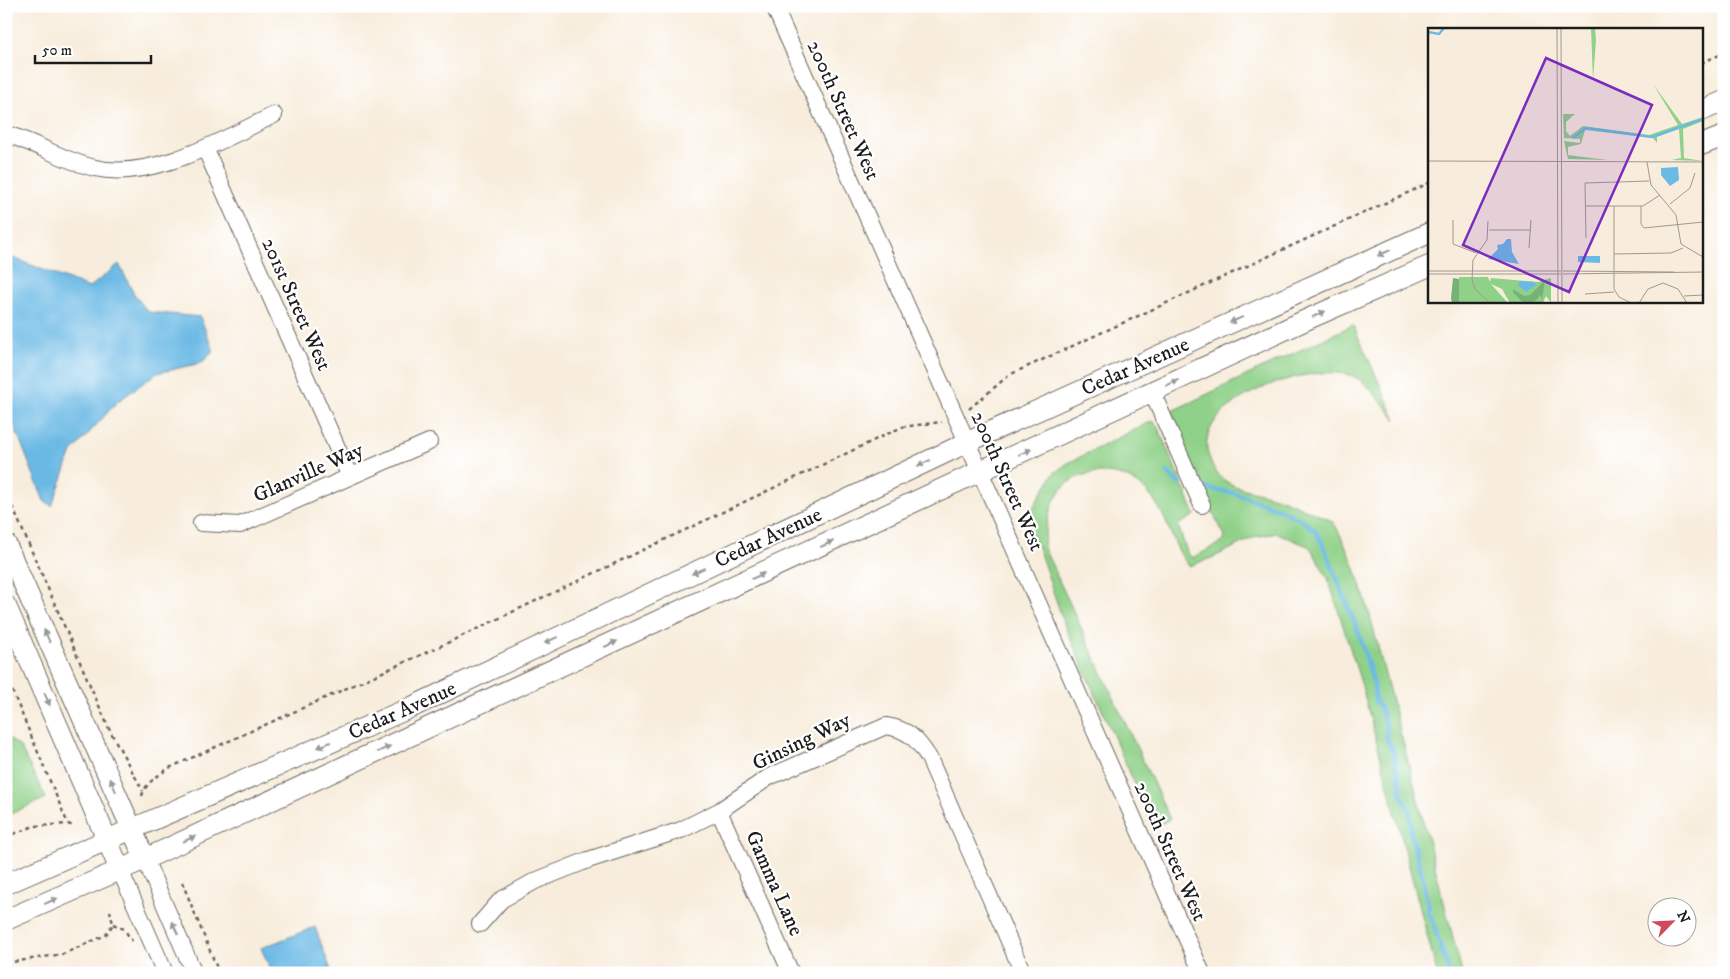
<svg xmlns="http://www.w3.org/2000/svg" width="1730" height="979" font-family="'IM FELL DW Pica',serif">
<rect width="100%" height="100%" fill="#fff"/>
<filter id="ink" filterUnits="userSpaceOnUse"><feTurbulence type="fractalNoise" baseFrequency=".02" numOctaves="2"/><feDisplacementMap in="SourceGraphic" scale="10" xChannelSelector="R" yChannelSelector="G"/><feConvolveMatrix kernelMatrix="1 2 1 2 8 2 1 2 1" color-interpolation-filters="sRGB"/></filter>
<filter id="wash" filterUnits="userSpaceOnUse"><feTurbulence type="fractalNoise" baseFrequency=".0096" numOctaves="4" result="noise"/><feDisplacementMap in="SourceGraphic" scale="20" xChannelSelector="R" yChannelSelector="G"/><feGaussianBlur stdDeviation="1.12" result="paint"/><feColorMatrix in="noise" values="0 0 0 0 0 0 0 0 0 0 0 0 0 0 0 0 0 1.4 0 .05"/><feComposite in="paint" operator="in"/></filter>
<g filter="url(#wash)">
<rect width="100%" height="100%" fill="#f8eddc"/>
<path fill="#90d189" stroke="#567652" d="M1353 325 1396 420C1386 408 1368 382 1353 376 1314 361 1193 399 1208 454 1218 488 1240 487 1268 495 1285 499 1301 508 1317 514 1323 517 1332 519 1335 525 1362 573 1373 629 1387 682 1413 778 1437 876 1462 973H1437L1362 686 1328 578 1310 547 1277 533 1255 537 1214 557 1189 566C1171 546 1168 513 1148 493 1136 480 1121 473 1104 473 1057 471 1047 508 1044 548L1170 819 1154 827 1066 629 1038 547 1024 522 1054 473 1068 463 1152 421 1157 425 1195 515 1178 525 1187 552 1192 558 1223 542 1225 536 1194 477 1172 411Z
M6 736 20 747 46 798 6 816Z"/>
<path fill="#6bb9e5" stroke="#446a80" d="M6 255 89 288 119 264 134 294 148 312 200 317 214 351 201 363 157 373 117 402 72 452 52 506 44 501 6 405Z
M315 927 332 973H272L261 948Z"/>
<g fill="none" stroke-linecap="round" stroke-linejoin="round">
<path stroke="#6bb9e5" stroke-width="4.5" d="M1168 472 1175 481 1181 483
M1204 488 1234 493 1281 510 1300 519 1315 530 1325 549 1359 634 1374 685 1375 701 1380 707 1385 722 1388 742 1393 750 1401 786 1400 793C1407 801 1414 820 1410 829 1414 845 1418 861 1423 877 1426 887 1423 895 1429 904L1428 912C1435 922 1435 928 1438 939 1441 950 1446 960 1449 973"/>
</g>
</g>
<g filter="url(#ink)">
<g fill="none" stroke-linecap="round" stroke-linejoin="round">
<g stroke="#69655f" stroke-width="18">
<path id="minor" d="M774 6 1202 973
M6 134C37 143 64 161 95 168 152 181 224 139 274 115
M205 148 350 477
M1152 392 1202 505
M201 523 240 525 429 442
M719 811 791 973
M145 859 194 973
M120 870 165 973
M480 924 501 900 535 881 588 860 681 830 719 811 769 777 886 726C908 729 918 740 929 758L1023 973"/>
</g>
<g stroke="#69655f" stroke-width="22">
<path id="major" d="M1701 111 1724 101
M1701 145 1724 136
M6 544 145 859
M6 606 120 870
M6 884 412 707 968 442 1429 233
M6 920 145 859 1308 319 1429 266"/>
</g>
<path stroke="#69655f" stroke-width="2.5" stroke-dasharray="4 4" stroke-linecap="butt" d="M1701 63 1724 53
M969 409 1009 375 1429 183
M6 492 110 731 143 791
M6 676 68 824
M142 796C145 783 159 775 169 768L445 644 902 427 942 422
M6 837 34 826 68 824 73 826
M182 882 219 973
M113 924 124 929 132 941
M6 963 63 954 106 935 113 924 110 911"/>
<use href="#minor" stroke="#fff" stroke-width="16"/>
<use href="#major" stroke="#fff" stroke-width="20"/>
</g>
<defs><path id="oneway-solid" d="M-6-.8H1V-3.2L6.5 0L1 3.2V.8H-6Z" transform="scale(1.25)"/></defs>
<g fill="#999">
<use href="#oneway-solid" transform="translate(1384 253) rotate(156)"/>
<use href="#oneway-solid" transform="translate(1319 314) rotate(-24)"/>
<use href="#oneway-solid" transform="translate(1236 320) rotate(156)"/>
<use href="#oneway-solid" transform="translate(1172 383) rotate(-25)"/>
<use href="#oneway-solid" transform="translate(1025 452) rotate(-25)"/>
<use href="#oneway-solid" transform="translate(924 463) rotate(155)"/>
<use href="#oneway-solid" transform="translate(827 544) rotate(-25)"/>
<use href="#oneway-solid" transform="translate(698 571) rotate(155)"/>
<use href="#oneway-solid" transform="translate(758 576) rotate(-25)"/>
<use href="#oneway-solid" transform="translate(47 636) rotate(-114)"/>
<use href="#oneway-solid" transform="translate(551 640) rotate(155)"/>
<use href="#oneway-solid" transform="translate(611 644) rotate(-25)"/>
<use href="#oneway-solid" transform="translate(47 699) rotate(66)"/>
<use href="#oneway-solid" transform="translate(324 745) rotate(156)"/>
<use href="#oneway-solid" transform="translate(384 749) rotate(-25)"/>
<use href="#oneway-solid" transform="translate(113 785) rotate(-114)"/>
<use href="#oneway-solid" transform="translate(189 839) rotate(-25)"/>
<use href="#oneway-solid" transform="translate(51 901) rotate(-24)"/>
<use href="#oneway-solid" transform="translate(175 928) rotate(-114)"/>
</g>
</g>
<g text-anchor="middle" stroke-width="4.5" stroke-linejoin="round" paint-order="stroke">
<g font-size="21" fill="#1c1c1c" stroke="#fff">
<text transform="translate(844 110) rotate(66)" y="7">200th Street West</text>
<text transform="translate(297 304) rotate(66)" y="7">201st Street West</text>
<text transform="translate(1135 366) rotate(-24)" y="7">Cedar Avenue</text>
<text transform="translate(308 472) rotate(-24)" y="7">Glanville Way</text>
<text transform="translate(1008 481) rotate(66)" y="7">200th Street West</text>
<text transform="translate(768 537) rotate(-25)" y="7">Cedar Avenue</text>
<text transform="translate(402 710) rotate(-24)" y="7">Cedar Avenue</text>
<text transform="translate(801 741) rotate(-26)" y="7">Ginsing Way</text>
<text transform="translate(1171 851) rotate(66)" y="7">200th Street West</text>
<text transform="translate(775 883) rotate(66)" y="7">Gamma Lane</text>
</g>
</g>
<g transform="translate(1428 28)">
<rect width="275" height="275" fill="#f8eddc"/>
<path d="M163 0H167L168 12 165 52ZM225 56 254 96 275 89V93L255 101 256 130 275 133 244 132 253 130 251 101 229 109V115L225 110 157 102 153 116 140 119V127L180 132 140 131 136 113 152 115V111L136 110 135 86H147L138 94V103L142 108 155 98 221 107 250 97ZM31 249H60L62 254 63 250 110 254 123 250V275L118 268 115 275H82L74 261 63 256 80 275H31Z" fill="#90d189"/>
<path d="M25 250 31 251V275H24L23 270ZM117 252 114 273 113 267 105 275H95L85 264V261L96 268 102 267Z" fill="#74b375"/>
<path d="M250 139 251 152 242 158 233 147V140ZM79 211H83L84 224 91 236 60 231 70 221 69 217 75 216ZM150 228H172V235L150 234ZM92 253 106 254 108 257 98 264 90 257Z" fill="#6bb9e5"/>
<path fill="none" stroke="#6bb9e5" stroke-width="2.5" d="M0 4 11 6 16 0M145 110 158 100 224 109 275 91"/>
<path fill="none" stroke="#a0998f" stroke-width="1" d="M129 0 130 275M133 0 134 275M0 133 275 134M219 134 223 157 248 187 253 216 275 229M242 176 262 160 267 145M157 178H215L232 167M186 178V261L191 269 203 275M213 178V196L216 200 275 194M25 192V216L48 225M60 193 59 212 45 232 44 252 47 261 62 275M61 202H103M158 210 157 155 221 153M101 220 103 192M186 226 243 225 255 220M0 243H133M135 243 246 244M0 246H133M135 246 275 244M157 266 186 264M256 268 275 267M211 275 220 261 235 255 250 261 259 275"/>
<path fill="#7b2cbf" fill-opacity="0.15" stroke="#7b2cbf" stroke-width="2.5" d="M118 30 224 77 141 264 35 217Z"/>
<rect width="275" height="275" fill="none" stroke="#1c1c1c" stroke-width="2.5"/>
</g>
<rect width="1730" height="979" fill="none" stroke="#fff" stroke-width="25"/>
<g transform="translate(1672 922) rotate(66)"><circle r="24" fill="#ffffff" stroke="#a4a4a4"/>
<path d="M0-4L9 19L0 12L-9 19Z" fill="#d1495b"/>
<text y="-8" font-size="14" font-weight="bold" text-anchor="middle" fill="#1c1c1c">N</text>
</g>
<path d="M35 55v8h116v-8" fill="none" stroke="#1c1c1c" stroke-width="2.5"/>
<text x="42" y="55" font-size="15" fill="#1c1c1c" stroke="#ffffff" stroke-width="4" paint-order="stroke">50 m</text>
</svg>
